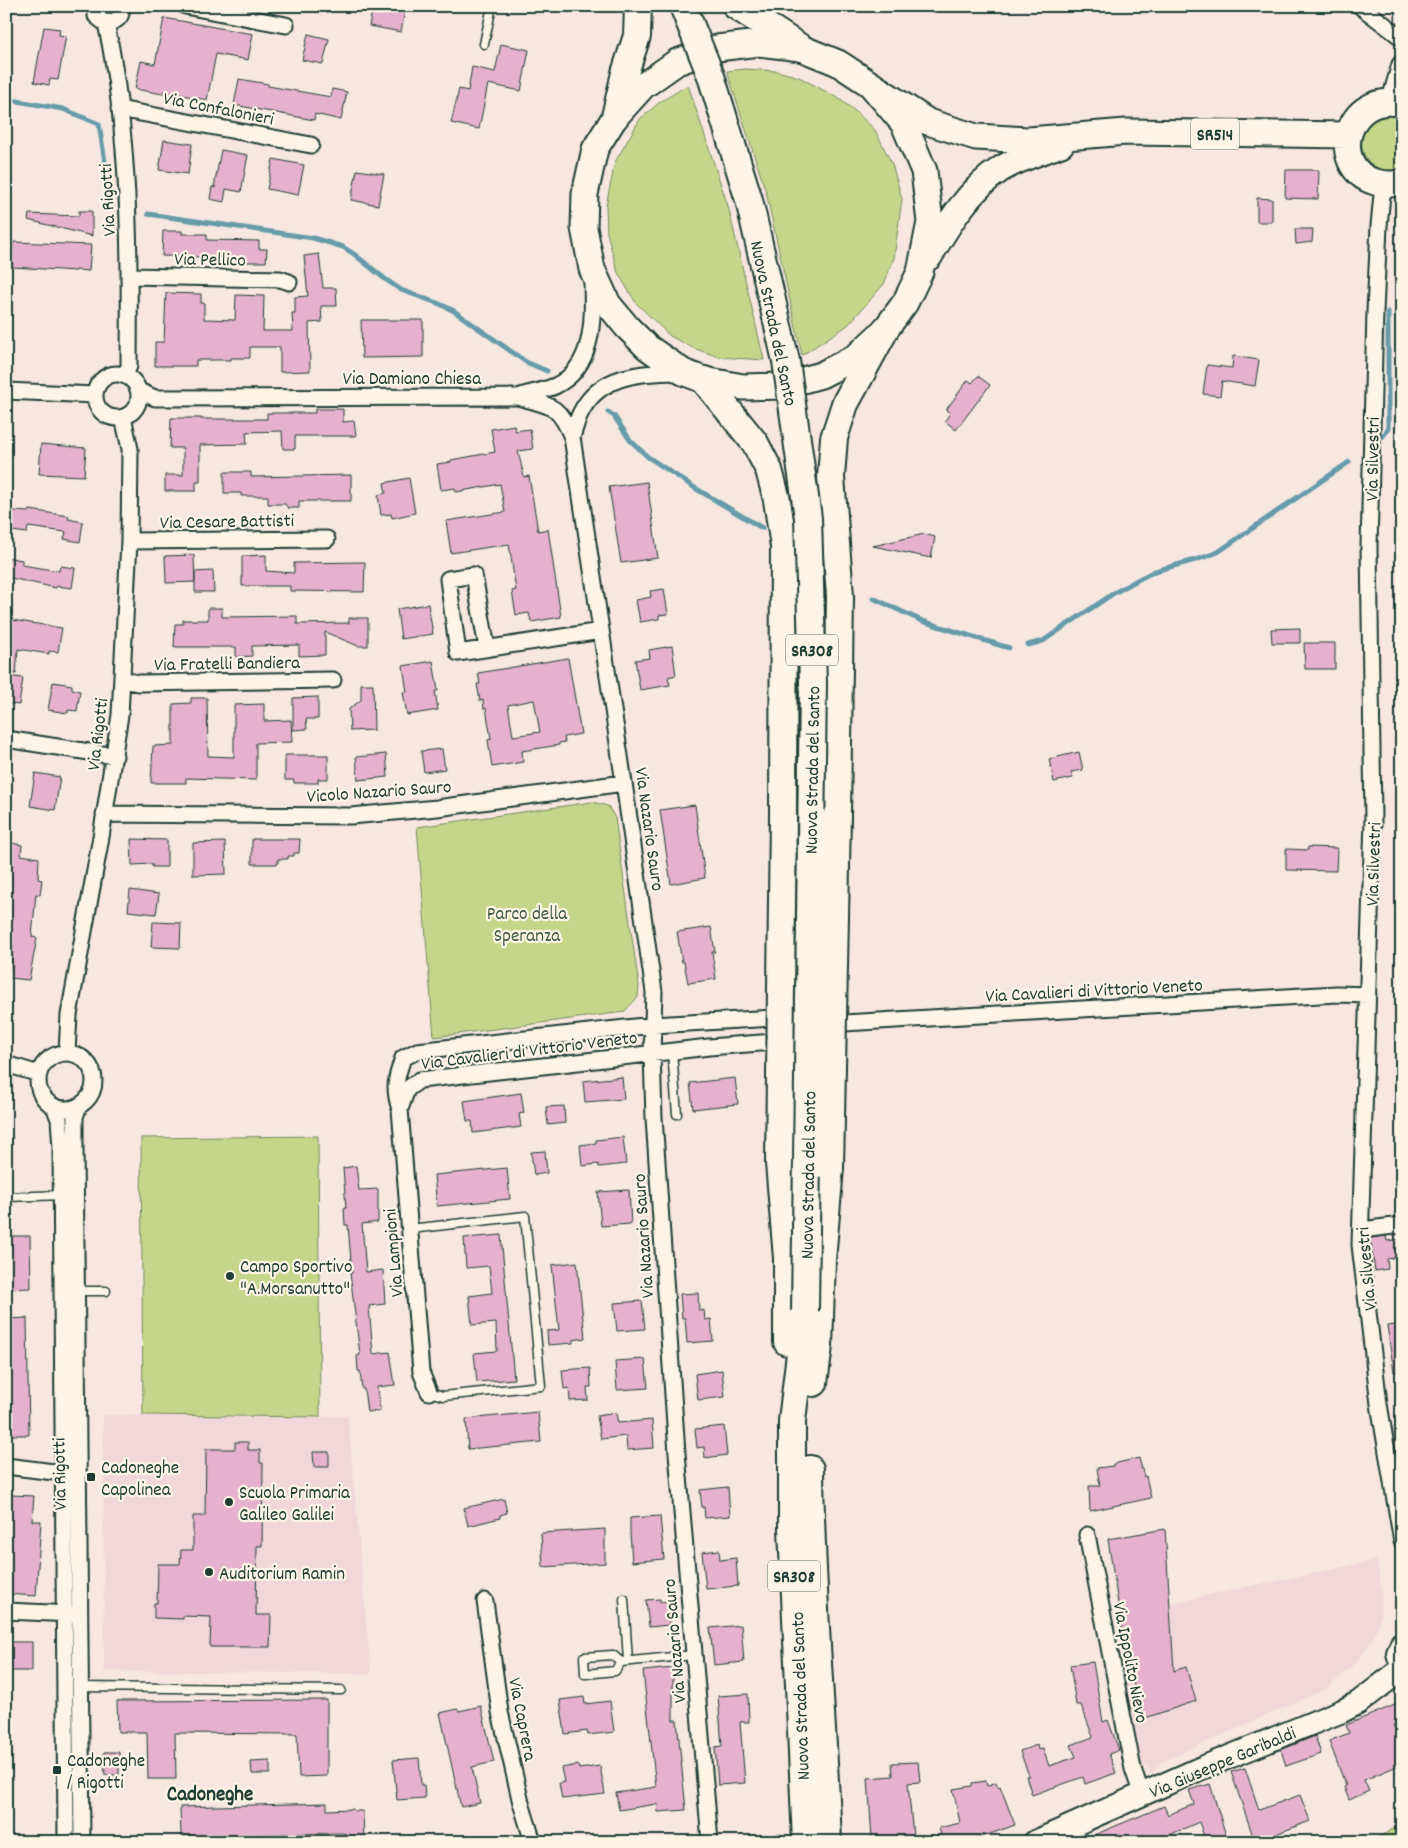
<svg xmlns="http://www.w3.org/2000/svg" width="1408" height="1848" font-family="Dekko,sans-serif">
<rect width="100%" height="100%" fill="#f7e7e0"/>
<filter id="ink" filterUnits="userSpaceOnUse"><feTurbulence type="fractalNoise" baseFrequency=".02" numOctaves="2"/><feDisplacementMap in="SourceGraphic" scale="10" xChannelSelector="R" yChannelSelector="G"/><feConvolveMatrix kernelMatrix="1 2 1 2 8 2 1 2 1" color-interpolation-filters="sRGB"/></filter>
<g filter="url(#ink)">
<path fill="#f2d7da" d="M103 1415 320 1417 348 1416 371 1674 104 1671Z
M1377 1560 1382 1596 1380 1619 1373 1638 1357 1662 1326 1689 1162 1762 1151 1774 1147 1765 1139 1768 1119 1662 1173 1650 1170 1603Z"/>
<path fill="#c5d68a" stroke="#728a5f" d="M745 69 777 71 799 77 838 98 855 111 875 130 892 164 902 199 894 258 884 284 848 325 802 355 766 192 727 71Z
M688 85 728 206 764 360 719 357 693 348 670 336 636 303 618 273 607 233 606 206 615 162 640 119 660 102Z
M1390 116 1402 120V167C1361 185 1342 121 1390 116Z
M592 802 608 806 615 818 639 986 638 997 624 1012 434 1037 417 827Z
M318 1136 320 1417 143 1415 141 1138Z
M1402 1824V1842H1370Z"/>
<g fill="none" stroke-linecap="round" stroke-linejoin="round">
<path stroke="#669baa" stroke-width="5" d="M6 99 63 109 99 124 112 206
M148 214 313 238 343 247 354 254 385 279 401 290 440 304 454 311 526 362 547 371
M608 412 614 416 630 440 648 457 695 488 762 528
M1383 436 1388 429V312
M873 598 922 621 1009 648
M1028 645 1043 641 1114 593 1139 579 1155 571 1199 559 1218 552 1349 462"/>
</g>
<path fill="#e5b1cc" stroke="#1f3d34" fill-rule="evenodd" d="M373 6H406L401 32 369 26Z
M164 18 253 34 248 60 216 54 207 100 163 91V94L135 89 141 61 155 64Z
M44 27 60 29 59 35 66 36 58 80 50 79 49 85 34 82Z
M308 34 329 39 323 64 302 60Z
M501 44 529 50 521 91 488 84 479 129 451 123 459 89 468 91 472 67 495 72Z
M239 79 268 84V86L331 97 332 89 347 92 341 120 315 114 314 120 234 105Z
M164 140 192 144 188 174 159 170Z
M221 150 248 155 241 192 226 189 224 202 210 199 212 187H216H214Z
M273 159 304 165 298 195 267 189Z
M357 170 384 174 378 205 351 200Z
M1286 170H1319L1318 199 1285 198Z
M1257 198 1272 199V222H1257Z
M79 211H92V236L28 220 29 214 79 216Z
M1295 229H1313L1312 242 1296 244Z
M163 231H182V234H207V240L259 241V249H267L266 262H245V258L162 256Z
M13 242 91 245 89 271 76 270V271L12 267Z
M319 254 323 288H336L337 306H321L322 322 309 323 310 371 280 372V347H250V358H231V360H196V366H155V342H164L166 293 201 294V303H204V319L235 320 236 295 264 296 263 331H293L292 313H295V297L308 296 304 256Z
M361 320H423V357L362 358Z
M1233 356 1259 360 1255 386 1222 381 1220 396 1203 394 1207 365 1232 368Z
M978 376 990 385 956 430 945 421 950 413 946 410 968 380 972 383Z
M315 409H343V422L354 421 356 436H295V449H283L282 431 246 432 247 444 200 445V482H196V491H165V475H183V448H170L171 418H201V419H267V413H315Z
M514 425 515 431 530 429 533 449 518 451 524 477 529 476 538 531 548 529 561 617 531 622 529 613 516 615 512 591 516 590 509 544 451 553 446 521 505 512 500 484 456 492 455 488 441 490 437 464 451 462V460L495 452 491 429Z
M41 444 86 448 84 476 39 474Z
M224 472H251V477L351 475V501H299V508H288L285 504H268V496H241V493H224Z
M409 478 415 513 392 518 391 514 381 515 378 495 386 493 384 483Z
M647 482 658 558 621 563 609 487Z
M30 510 69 516 68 519 83 522 80 542 64 539 66 532 28 527 27 533 11 531 14 511 29 512Z
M924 534 935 537 931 558 873 546Z
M194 555 195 582 166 583 165 556Z
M266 555V571L294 573V563L365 562 364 592 290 591V586H242V556Z
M6 557 22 560V565L59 571 60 566 75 568 72 588 57 586 56 588 6 577Z
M213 571 214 592H195V572Z
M664 589 668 614 659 615V619L640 622 636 600 651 597 650 591Z
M428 604 433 634 401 639 397 609Z
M208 608H222V617L297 616V624L349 623V618H368V646H358L325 632V655L299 656V645L252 646V656L236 657V647H174L175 624H183V620H208Z
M6 619 62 628 58 652 49 651V654L18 649 16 674 6 673Z
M1300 628V643H1272L1271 629Z
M1304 643H1335V669H1305Z
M672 646 676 675 668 677 670 685 640 690 635 660 650 658 649 650Z
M568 658 581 734 564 737 565 742 559 743V745L522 751 523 762 492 767 488 740 491 739 486 708 484 709 483 700 480 701 477 684H480L478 673ZM534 700 540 732 513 736 508 705Z
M433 661 438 691H435L438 710 407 715 403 692H407L403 666Z
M6 676 23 678 19 705 6 703Z
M53 682 72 685V689L80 691 77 711 68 710V713L48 710Z
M361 684H373L374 730 350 731 349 709 361 700Z
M318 697V719H306L307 729 293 730V698Z
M191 698H207L208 756 234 757V705L264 704V721L291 720 292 742 256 743V780L186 778V783H151L153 746 173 745V704L191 703Z
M442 749 445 769 424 772 421 751Z
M1079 752 1083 770 1071 772 1073 778 1054 782 1049 759Z
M386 754 388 777 358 780 356 757Z
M285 755H328V779H318V783H294V780H285Z
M35 773 60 777 55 810 30 806Z
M695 805 705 878 671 884 660 810Z
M131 839 167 840V867H152V864L132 865Z
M252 839H300L299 853H294V856H288V859H278V864H252Z
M6 842 22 845 21 855 39 858 38 879 42 880 40 895 36 894 32 937 37 938 29 980 9 978 13 946 6 945Z
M225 842 226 874 193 875V843Z
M1308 847 1337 848 1336 871 1286 870V849L1308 850Z
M130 890 159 894 156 914 128 911Z
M153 922 181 923 180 948 151 947Z
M711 927 715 952H712L716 979 688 983 684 962H682L677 932Z
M622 1077 624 1099 585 1102 583 1081Z
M735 1078 738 1104 693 1109 690 1083Z
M521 1093 524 1113 519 1114 521 1127 473 1133 472 1121H467L464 1101Z
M564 1106 565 1123 548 1125 546 1107Z
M623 1137 626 1164 599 1167 598 1164 582 1166 580 1145 596 1143V1140Z
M545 1151 547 1173 534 1175 531 1152Z
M356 1166 359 1190 378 1189V1222L362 1224 366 1272 383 1270 385 1304 369 1306 373 1354 390 1352 395 1385 377 1387 380 1411 367 1412 364 1389H362L360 1371H358L357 1356 360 1355 350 1273H352L348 1225H345L344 1208H346L343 1168Z
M507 1168 510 1199 437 1206 434 1175Z
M629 1190 631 1224 601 1226 598 1192Z
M501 1235 514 1379 477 1382 474 1353 497 1351 496 1323 472 1325 469 1296 492 1293 489 1266 466 1268 464 1238Z
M6 1236H30L31 1288 6 1289Z
M1386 1236 1387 1241 1400 1239 1402 1257 1387 1259 1388 1269 1375 1271 1370 1238Z
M577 1262 585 1338 573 1340V1343L548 1345 547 1331 559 1330 552 1265Z
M698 1293 699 1311 704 1310 705 1320 711 1319 713 1341 687 1343 685 1318H682L680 1294Z
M642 1301 645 1329 617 1331 614 1303Z
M27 1318 29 1435H6V1319Z
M1402 1324V1371L1394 1372 1387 1326Z
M645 1359 648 1388 617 1390 615 1361Z
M590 1368 591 1387H587L588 1400 570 1401 569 1388 564 1389 562 1370Z
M722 1370 725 1397 698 1400 695 1374Z
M538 1412 541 1442 468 1449 466 1419Z
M616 1413 618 1423 652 1420 654 1448 627 1450 626 1436 601 1439 597 1416Z
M724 1426 727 1455 705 1458 704 1447 697 1448 695 1429Z
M235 1442H248V1450H260V1463H263L262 1546H257L256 1615H271L270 1647H210L211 1617 183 1616V1619L154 1618V1603H157L158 1564H180L181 1550H193V1516H205L206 1449H235Z
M313 1452H329V1467H314Z
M1139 1458 1144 1477 1146 1476 1151 1498 1090 1511 1089 1486H1100L1097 1468 1113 1466V1464Z
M728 1487 730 1516 705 1518 704 1507 702 1508 700 1490Z
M11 1495 34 1496 32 1521H41L36 1596 6 1594V1510H10Z
M504 1499 507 1513 500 1515V1518L468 1526 464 1508Z
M660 1516 664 1559 632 1562 630 1532V1518Z
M605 1529V1563L543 1567 541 1533Z
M1165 1529 1174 1671 1186 1667 1196 1701 1145 1718 1128 1668 1108 1539Z
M719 1550 720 1560 736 1558 738 1586 706 1589 702 1552Z
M660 1599V1602L669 1601V1625L649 1627 646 1600Z
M741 1625 744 1662 714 1665 710 1628Z
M6 1642H32V1671H6Z
M1093 1662 1103 1722 1108 1720 1119 1750 1109 1754 1116 1773 1085 1784 1083 1777 1032 1795 1026 1776H1029L1020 1751 1037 1745 1038 1750 1043 1749 1049 1766 1076 1757 1071 1745 1093 1737 1081 1705H1076L1070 1665Z
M673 1668V1720H677L686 1810 658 1812 657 1804 619 1810 616 1793 656 1787 643 1671Z
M748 1694 749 1722H740L745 1783 718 1785 715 1747 722 1746 718 1696Z
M584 1697 585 1704 610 1701 614 1732 588 1735 587 1731 565 1734 560 1700Z
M327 1700V1776L299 1777 297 1734 175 1733 176 1779H148L147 1732H118L117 1701Z
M1402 1702V1721L1393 1725 1402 1743V1764L1364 1780 1369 1791 1349 1800 1344 1787 1346 1786 1329 1741 1349 1733 1346 1725Z
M481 1706 494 1762 472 1767 480 1803 461 1807 440 1713 458 1709 459 1711Z
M1315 1736 1321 1754 1286 1766 1281 1750Z
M104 1752H119V1775H105Z
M419 1758 421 1785H424L425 1798 397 1800 393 1760Z
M270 1761V1774H252L251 1762Z
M918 1762 920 1782 908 1783 913 1836 872 1839 868 1778 893 1776 892 1763Z
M578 1765 579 1769 600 1766 605 1794 562 1799 559 1783 564 1782 561 1768Z
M1245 1768 1259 1810 1300 1795 1310 1821 1255 1842 1231 1772Z
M986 1781 987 1786 996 1782 998 1787 1000 1786 1015 1825 976 1839V1842H943L939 1828 960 1823 953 1789 972 1786V1783Z
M1210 1784 1228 1842H1206L1199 1822 1167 1836 1169 1842H1077L1164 1806 1168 1815 1194 1804 1189 1790Z
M327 1803V1810L353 1809 354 1811H363L364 1840 346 1841V1834L343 1833 181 1836 180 1807Z"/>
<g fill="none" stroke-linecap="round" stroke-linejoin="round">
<g stroke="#1f3d34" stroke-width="11">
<path id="service" d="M484 44 492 6
M672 1052 677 1114
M6 1197 64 1195
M410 1229 525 1216 541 1386 443 1396 429 1392
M76 1291H106
M624 1599 628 1661
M621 1662 615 1671 585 1674 584 1657 613 1655 621 1662 694 1655
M78 1687 341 1690
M778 1839V1842"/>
</g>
<g stroke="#1f3d34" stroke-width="19">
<path id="minor" d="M96 6V16L105 23C116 22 123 18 121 6
M185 6 286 25
M1360 6 1402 38
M106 23C130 135 130 252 129 366L125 376
M119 109 311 145
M1383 184 1379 226 1375 312 1369 547 1373 819 1360 1245 1379 1404 1402 1542
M129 276 280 279 289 282
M95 396a22 22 0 1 1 44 0a22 22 0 1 1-44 0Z
M6 391 95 395
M139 391 155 398 518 397C529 393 544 391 555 386 595 367 593 319 592 281
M518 397C551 406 558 404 572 437L624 783 654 992 652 1054 654 1118 677 1453 710 1842
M572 437C575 429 577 419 581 412 601 373 643 373 681 372
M129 541 327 539
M487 648 474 575 448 579 458 653 601 631
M122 680 139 683 333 680
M6 739 115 756
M104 814 351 816 437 808 624 783
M827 1024 1337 994 1368 995
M67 1052 69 1015 101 837 120 715 129 541 130 449 123 417
M38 1081a28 28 0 1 1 56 0a28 28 0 1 1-56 0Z
M6 1064 39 1074
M54 1106 59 1119 61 1148 66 1842
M79 1106 75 1117V1148L82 1842
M400 1109 407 1089 420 1080 709 1047 774 1042 814 1028
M1361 1230 1402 1225
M429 1392 421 1372 400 1109C393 1088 396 1078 403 1058L417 1051 653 1025 774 1018 787 1020
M6 1466 54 1472 71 1471
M1087 1535 1133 1769 1142 1795
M485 1601 500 1712 521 1803 533 1842
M6 1611 73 1614"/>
</g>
<g stroke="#1f3d34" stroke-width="24">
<path id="tertiary" d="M1392 102 1402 66"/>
</g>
<g stroke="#1f3d34" stroke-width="26">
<path id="secondary" d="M1402 1643 1398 1653 1402 1666
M1035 1842 1197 1770 1342 1711 1358 1703 1402 1669"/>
</g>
<g stroke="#1f3d34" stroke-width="29">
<path id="primary" d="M871 85 904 124 924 171 930 222 920 272 905 303 885 330 856 357 821 375 782 386 743 387 704 380 683 372 647 347 627 327 608 304 592 269 584 228 585 194 595 149 615 117 643 86 677 62 717 48 759 43 801 48 838 63 928 122 976 137 1029 140 1126 132 1348 135
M1402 104C1347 90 1326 167 1375 182 1383 184 1394 185 1402 182
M929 257C947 226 969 189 1001 169 1019 158 1041 152 1061 144"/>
</g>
<g stroke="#1f3d34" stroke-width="30">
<path id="trunk" d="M736 6 801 48
M615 117 625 73 637 36 638 6
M704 380 755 443 769 470 777 500 784 546 783 814
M837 816 840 596 831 477 834 438 845 404 885 330
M779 1163 787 1258V1342
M805 1311 792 1421V1529L806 1842
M814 1383 819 1346 822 1260 830 1168
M810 1469C811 1593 823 1718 828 1842"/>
</g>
<use href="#service" stroke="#fcf5e5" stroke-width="8"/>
<use href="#minor" stroke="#fcf5e5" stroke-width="15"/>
<use href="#tertiary" stroke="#fcf5e5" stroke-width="20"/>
<use href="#secondary" stroke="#fcf5e5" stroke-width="22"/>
<use href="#primary" stroke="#fcf5e5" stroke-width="25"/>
<use href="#trunk" stroke="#fcf5e5" stroke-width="26"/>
<g stroke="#1f3d34" stroke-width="30" stroke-linecap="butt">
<path id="trunk-bridge" d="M683 6 711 76 749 200 786 361 808 518 813 683 805 1311
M779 1163 783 814
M830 1168 837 816"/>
</g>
<use href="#trunk-bridge" stroke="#fcf5e5" stroke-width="26"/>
</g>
</g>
<g fill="#1f3d34" stroke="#fcf5e5" stroke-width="2">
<circle cx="230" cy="1276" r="5"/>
<rect x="86" y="1472" width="10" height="10" rx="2.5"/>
<circle cx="229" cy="1502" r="5"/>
<circle cx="209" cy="1572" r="5"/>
<rect x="52" y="1765" width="10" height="10" rx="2.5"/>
</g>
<g text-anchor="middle" stroke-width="4.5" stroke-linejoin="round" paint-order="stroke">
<g fill="#fcf5e5" stroke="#617469" stroke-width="1">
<rect x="1191" y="118.5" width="48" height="31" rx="4"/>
<rect x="786" y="634.5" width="52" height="31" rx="4"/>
<rect x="768" y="1560.5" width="52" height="31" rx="4"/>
</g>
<g font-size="18" font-weight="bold" fill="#1f3d34">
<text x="1215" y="140">SR514</text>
<text x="812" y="656">SR308</text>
<text x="794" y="1582">SR308</text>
</g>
<g font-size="19" fill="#1f3d34" stroke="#fcf5e5">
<text transform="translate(219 107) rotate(11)" y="7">Via Confalonieri</text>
<text transform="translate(106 200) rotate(-93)" y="7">Via Rigotti</text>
<text transform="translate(210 258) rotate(1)" y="7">Via Pellico</text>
<text transform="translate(775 323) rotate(78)" y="7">Nuova Strada del Santo</text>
<text x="412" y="384">Via Damiano Chiesa</text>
<text transform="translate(1371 459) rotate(-89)" y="7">Via Silvestri</text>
<text transform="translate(227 520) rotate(-1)" y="7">Via Cesare Battisti</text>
<text transform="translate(227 662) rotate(-1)" y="7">Via Fratelli Bandiera</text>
<text transform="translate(96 734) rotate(-83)" y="7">Via Rigotti</text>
<text transform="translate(811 770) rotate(-89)" y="7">Nuova Strada del Santo</text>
<text transform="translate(379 790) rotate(-4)" y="7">Vicolo Nazario Sauro</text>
<text transform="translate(651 829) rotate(82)" y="7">Via Nazario Sauro</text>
<text transform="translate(1372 864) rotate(-88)" y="7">Via Silvestri</text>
<text transform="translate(1094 989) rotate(-3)" y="7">Via Cavalieri di Vittorio Veneto</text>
<text transform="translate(529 1049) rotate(-7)" y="7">Via Cavalieri di Vittorio Veneto</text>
<text transform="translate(807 1175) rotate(-89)" y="7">Nuova Strada del Santo</text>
<text transform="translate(642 1236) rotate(-94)" y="7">Via Nazario Sauro</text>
<text transform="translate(392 1253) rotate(-95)" y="7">Via Lampioni</text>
<text transform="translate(1365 1269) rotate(-95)" y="7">Via Silvestri</text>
<text transform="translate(58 1474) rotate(-91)" y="7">Via Rigotti</text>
<text transform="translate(673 1641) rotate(-95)" y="7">Via Nazario Sauro</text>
<text transform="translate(1132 1662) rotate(79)" y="7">Via Ippolito Nievo</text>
<text transform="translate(799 1696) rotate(-92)" y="7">Nuova Strada del Santo</text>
<text transform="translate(524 1719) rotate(79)" y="7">Via Caprera</text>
<text transform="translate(1222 1761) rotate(-23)" y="7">Via Giuseppe Garibaldi</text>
</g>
<g font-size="19" fill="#405c45" stroke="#fcf5e5">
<text x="527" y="919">Parco della<tspan x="527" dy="22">Speranza</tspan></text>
</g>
<g font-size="19" fill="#1f3d34" stroke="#fcf5e5" text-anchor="start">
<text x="240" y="1272">Campo Sportivo<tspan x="240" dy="22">"A.Morsanutto"</tspan></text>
<text x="101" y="1473">Cadoneghe<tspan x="101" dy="22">Capolinea</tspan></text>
<text x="239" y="1498">Scuola Primaria<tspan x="239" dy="22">Galileo Galilei</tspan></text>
<text x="219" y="1579">Auditorium Ramin</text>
<text x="67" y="1766">Cadoneghe<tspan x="67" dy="22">/ Rigotti</tspan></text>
</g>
<g font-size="21" font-weight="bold" fill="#1f3d34" stroke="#fcf5e5">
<text x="210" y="1800">Cadoneghe</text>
</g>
</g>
<rect width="1408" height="1848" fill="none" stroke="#fcf5e5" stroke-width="25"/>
<rect x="12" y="12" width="1383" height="1823" fill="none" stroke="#1f3d34" stroke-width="2" filter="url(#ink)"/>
</svg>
